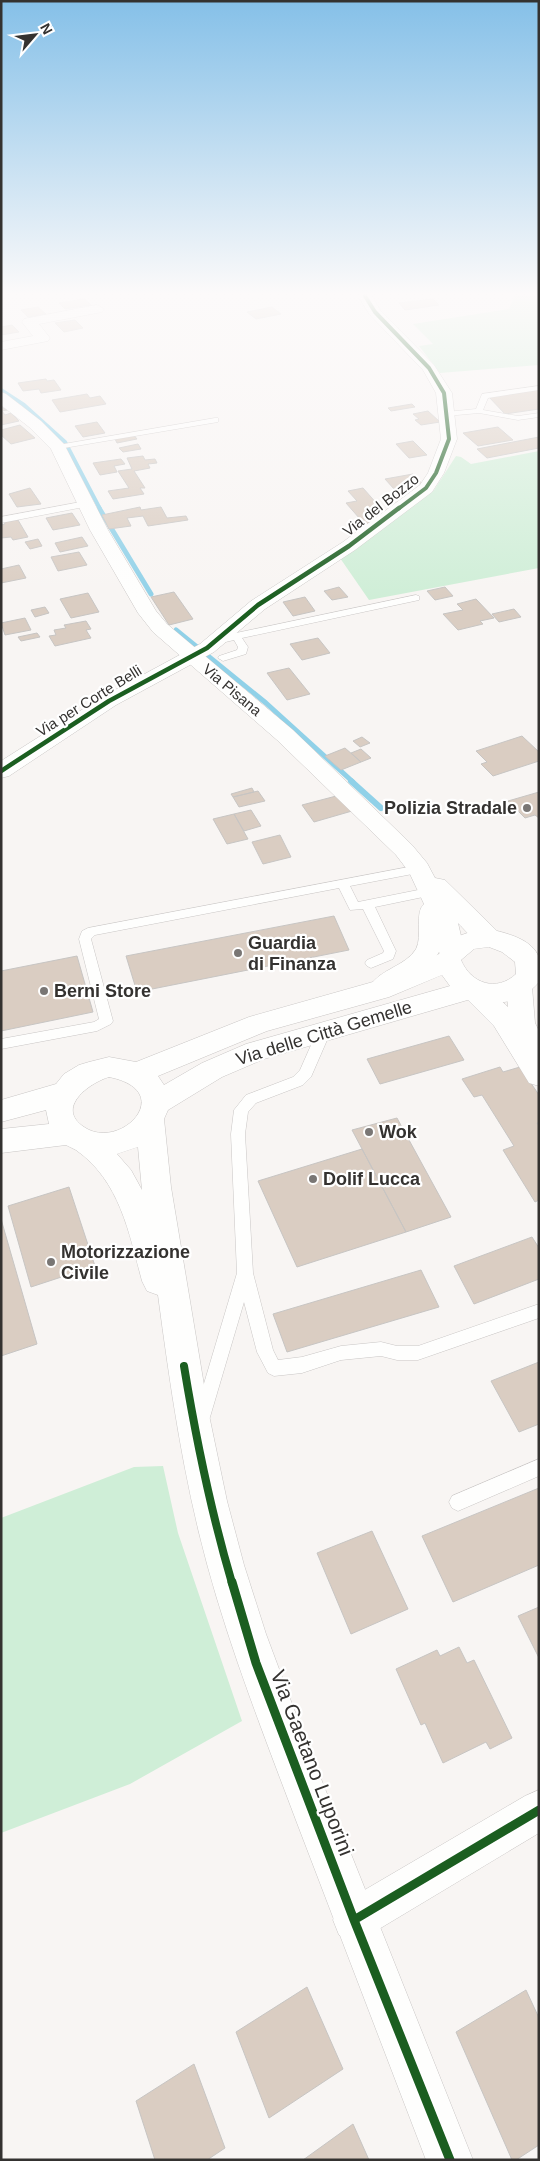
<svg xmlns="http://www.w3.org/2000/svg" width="540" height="2161" font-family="Helvetica,sans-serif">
<rect width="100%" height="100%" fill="#f8f5f3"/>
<path fill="#cfeed7" d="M515 296H539V365L440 373 419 346 433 344 413 324 509 309Z
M539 451V568L369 600 340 558 434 490 456 456 461 457 471 464Z
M163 1466 178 1533 242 1721 130 1784 1 1833V1518L134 1467Z"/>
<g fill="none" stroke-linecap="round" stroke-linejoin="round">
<path stroke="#90d1e8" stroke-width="4" d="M1 390 24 405 65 442 100 509"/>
<path stroke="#90d1e8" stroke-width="5" d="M99 508 151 594
M176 630 266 703 353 782"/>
<path stroke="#90d1e8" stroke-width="6" d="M351 781 381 808"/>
</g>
<path fill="#dacdc2" stroke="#c7c5c3" d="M84 299 91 305 65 309 59 303Z
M433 299 439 305 405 310 399 303Z
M38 307 46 314 28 317 21 310Z
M272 307 281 314 256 319 247 312Z
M75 320 83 328 64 332 55 323Z
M12 325 19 332 1 335V327Z
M46 379 47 381 54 380 61 390 41 393 39 389 23 391 18 383Z
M539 389V409L505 414 488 396Z
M87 394 90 398 100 396 106 404 60 412 52 400Z
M412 404 415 407 391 411 388 408Z
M1 407 7 410 2 411 5 415 11 413 19 421 1 425Z
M428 411 440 422 421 425 415 420 419 419 413 414Z
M97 422 105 433 83 437 75 426Z
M20 425 35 438 11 444 1 435V430Z
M498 427 513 440 478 446 463 433Z
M133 434 137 439 117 443 114 437Z
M539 437V448L487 458 477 449Z
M413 441 427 455 409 458 396 444Z
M138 444 141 449 123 452 119 448Z
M143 456 145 460 155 459 157 463 148 464 150 468 134 471 145 488H140L144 494 113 499 108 491 129 488 118 471 132 469 127 458Z
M121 459 125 464 114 466 117 472 100 475 93 463Z
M413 474 422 483 394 489 385 479Z
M30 488 41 504 17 507 9 494Z
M363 488 387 515 367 527 346 503 357 501 348 491Z
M140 507 141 510 161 507 167 518 186 516 188 520 148 526 143 516 127 518 131 526 109 529 102 515Z
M72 513 80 525 53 530 46 518Z
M18 520 28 537 13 540 11 537 1 538V525L5 524 4 522Z
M82 537 88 546 60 552 55 543Z
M38 539 42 546 30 549 25 542Z
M79 552 87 565 58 571 51 557Z
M19 565 26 578 1 583V569Z
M339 587 348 597 332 600 324 591Z
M445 587 453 596 435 600 427 591Z
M174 592 193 619 169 625 151 597Z
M88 593 99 612 71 618 60 599Z
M305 597 315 611 293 616 283 602Z
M476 599 494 618 480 621 483 624 458 630 443 614 463 610 457 604Z
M45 607 49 613 35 617 31 610Z
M514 609 521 617 499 622 492 614Z
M25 618 31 630 5 635 1 623Z
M86 621 91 629 86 630 91 638 55 646 49 636 56 635 54 630 66 628 64 625Z
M37 633 40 637 21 641 18 637Z
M318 638 330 653 302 660 290 644Z
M289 668 310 694 287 700 267 673Z
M522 736 539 752V761L493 776 481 764 487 762 476 751Z
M362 737 370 743 360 747 353 741Z
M345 748 361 762 341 770 325 756Z
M361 749 371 758 361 762 351 753Z
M252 788 254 792 233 797 231 794Z
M258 791 265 801 239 807 233 797Z
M539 792V818L535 815 525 818 508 801Z
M340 795 352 811 314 822 302 805Z
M251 810 261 826 244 831 234 814Z
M234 814 248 839 227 844 213 819Z
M280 835 291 857 263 864 252 842Z
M334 916 349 950 137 992 126 956Z
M77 956 93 1012 1 1031V971Z
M449 1036 464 1060 380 1084 367 1059Z
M500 1067 503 1072 520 1067 539 1095V1123H537L539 1126V1200L535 1202 503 1150 514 1146 482 1095 474 1097 462 1079Z
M397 1118 451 1217 406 1232 352 1130Z
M362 1149 406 1232 297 1267 258 1181Z
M69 1187 95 1266 31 1287 8 1206Z
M1 1219 37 1344 1 1356Z
M532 1237 539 1248V1279L474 1304 454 1266Z
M421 1270 439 1307 287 1352 273 1314Z
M539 1362V1424L519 1432 491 1381Z
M539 1488V1565L453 1602 422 1536Z
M372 1531 408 1609 351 1634 317 1553Z
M539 1607V1658L518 1616Z
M459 1647 467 1663 474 1660 512 1738 490 1749 486 1742 443 1763 425 1723 421 1725 396 1669 437 1650 440 1656Z
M307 1987 343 2069 269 2118 236 2032Z
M526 1990 539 2018V2145L516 2160H512L456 2032Z
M194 2064 225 2148 207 2160H155L136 2101Z
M353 2124 369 2160H303Z"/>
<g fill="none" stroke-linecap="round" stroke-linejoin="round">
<g stroke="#c9c6c5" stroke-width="1">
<path id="service" d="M539 386V390L488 398 483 410 518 416 539 413V417L518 420 479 413 446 416 442 414 446 412 476 409 482 394Z
M215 418H218V422L58 449 54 447 58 445Z
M86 501 89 502V506L1 523V517Z
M416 595 419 596V600L242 638 248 647 246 654 223 661 218 658 219 656 237 650 238 647 234 640 217 644 212 641 214 639 236 633Z
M419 865 423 866 425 869 423 872 350 886 358 902 428 888 434 892 428 896 375 907 396 951 393 959 371 968 367 966 365 963 367 960 383 953 384 951 363 909 350 910 339 888 95 935 91 939 113 1021 111 1024 97 1031 1 1049V1039L94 1022 99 1019 79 939 82 931 88 928Z
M324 1026 329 1027 331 1031 311 1077 303 1085 256 1103 248 1112 245 1134 253 1273 273 1350 278 1360 302 1357 341 1346 381 1342 397 1346H418L539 1304V1318L418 1360H397L381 1356 341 1360 302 1373 274 1376 268 1373 257 1352 244 1302 210 1417 208 1423 202 1425 196 1423 194 1417 237 1273 231 1134 234 1110 246 1095 293 1077 300 1070 319 1027Z
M539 1459V1476L458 1511 452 1508 449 1502 452 1496Z"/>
</g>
<g stroke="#c9c6c5" stroke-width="1">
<path id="minor" d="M358 296H372L380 310 434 365 452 393 457 439 444 473 432 492 355 550 265 609 214 652 116 705 9 776 1 778V761L102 697 200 644 251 601 343 542 420 485 428 473 441 439 436 393 423 370 370 315Z
M97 305 104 309 102 312 39 324 50 338 48 341 1 350V342L33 336 22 322 24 319Z
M539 1790V1833L369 1935 354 1941 339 1935 333 1920 339 1905 525 1796Z"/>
</g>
<g stroke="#c9c6c5" stroke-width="1">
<path id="secondary" d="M1 392 6 394 41 421 64 444 108 530 156 611 167 624 293 730 412 845 427 863 435 878 445 880 498 932 501 938 498 944C480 950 470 935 458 923L465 953 461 959 452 962 443 959 439 952C428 971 396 999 374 993L370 986C380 969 406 966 416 949 423 935 414 913 424 904L409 872 396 855 277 740 153 632 138 613 90 530 51 449 29 427 1 405Z
M519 978 528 980 532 987 535 1023 539 1031V1086L529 1083 494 1026 468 1000 464 993 468 986C486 981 495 995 508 1007L506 987 510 980Z"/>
</g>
<g stroke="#c9c6c5" stroke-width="1">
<path id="primary" d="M489 929C506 933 533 939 539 958 540 965 539 975 539 982 521 1003 496 1007 471 999L264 1059 222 1077 168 1110 164 1119 171 1187 209 1415 227 1501 244 1565 266 1634 304 1736 473 2160H426C383 2048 340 1935 297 1823 265 1738 231 1652 207 1564 183 1476 170 1385 158 1295L147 1291 142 1281C129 1233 120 1181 76 1150 73 1148 69 1147 66 1145L1 1153V1129L49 1124 46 1110 1 1122V1100L56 1084 64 1074 79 1065 89 1062 109 1057 136 1062 249 1017 394 976 439 954 446 943 456 937 476 930ZM489 947 502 952 515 962 516 974C497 992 471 984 461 960L474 949ZM442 975 450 986 246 1044 202 1063 164 1085 158 1076 267 1031 389 997ZM109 1077C179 1091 120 1152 84 1127 55 1108 89 1083 109 1077ZM138 1147 142 1190 131 1170 117 1154Z"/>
</g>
<use href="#service" fill="#fefefd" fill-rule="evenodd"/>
<use href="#minor" fill="#fefefd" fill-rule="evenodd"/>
<use href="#secondary" fill="#fefefd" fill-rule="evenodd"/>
<use href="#primary" fill="#fefefd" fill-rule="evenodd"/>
<g stroke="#fff" stroke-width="5.5">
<path id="cycleway-far3" d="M365 296 375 312 429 368 444 393 449 439 436 473 426 488 398 509"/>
</g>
<g stroke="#fff" stroke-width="7">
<path id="cycleway-far2" d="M1 771 109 701 207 648 258 605 349 546 399 508"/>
</g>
<g stroke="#fff" stroke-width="11">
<path id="cycleway-far1" d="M184 1366C196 1439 211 1512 232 1583"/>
</g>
<g stroke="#fff" stroke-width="12">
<path id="cycleway" d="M232 1582 256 1663 354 1920 450 2160
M354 1920 539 1810"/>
</g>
<use href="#cycleway-far3" stroke="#1b5e20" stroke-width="4"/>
<use href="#cycleway-far2" stroke="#1b5e20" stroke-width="4.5"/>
<use href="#cycleway-far1" stroke="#1b5e20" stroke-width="8"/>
<use href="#cycleway" stroke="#1b5e20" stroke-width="9"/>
</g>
<linearGradient id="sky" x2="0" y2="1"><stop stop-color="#85c0e8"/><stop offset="0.49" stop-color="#fcfafa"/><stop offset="1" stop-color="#fcfafa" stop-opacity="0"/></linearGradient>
<rect width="540" height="599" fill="url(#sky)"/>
<g fill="#797674" stroke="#fff" stroke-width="2">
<circle cx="527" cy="808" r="5"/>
<circle cx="238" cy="953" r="5"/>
<circle cx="44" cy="991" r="5"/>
<circle cx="369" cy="1132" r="5"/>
<circle cx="313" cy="1179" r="5"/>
<circle cx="51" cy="1262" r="5"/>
</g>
<g text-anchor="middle" stroke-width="4.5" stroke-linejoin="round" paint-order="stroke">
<g font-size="15" fill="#343230" stroke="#fff">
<text transform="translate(381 505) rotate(-38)" y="5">Via del Bozzo</text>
<text transform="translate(232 690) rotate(40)" y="5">Via Pisana</text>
<text transform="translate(89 701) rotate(-32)" y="5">Via per Corte Belli</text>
</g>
<g font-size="18" font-weight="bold" fill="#343230" stroke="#fff" text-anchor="start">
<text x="517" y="814" text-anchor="end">Polizia Stradale</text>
<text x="248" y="949">Guardia<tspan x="248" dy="21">di Finanza</tspan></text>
<text x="54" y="997">Berni Store</text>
<text x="379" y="1138">Wok</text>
<text x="323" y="1185">Dolif Lucca</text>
<text x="61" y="1258">Motorizzazione<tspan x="61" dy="21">Civile</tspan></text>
</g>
<g font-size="18" fill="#343230" stroke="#fff">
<text transform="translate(324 1033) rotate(-17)" y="6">Via delle Città Gemelle</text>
</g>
<g font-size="21" fill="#343230" stroke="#fff">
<text transform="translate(312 1763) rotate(69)" y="7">Via Gaetano Luporini</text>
</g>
</g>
<rect width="540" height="2161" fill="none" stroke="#343230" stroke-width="5"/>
<g transform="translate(35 35) rotate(62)" stroke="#ffffff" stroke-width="4" paint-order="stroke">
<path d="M0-4L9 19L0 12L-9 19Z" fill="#343230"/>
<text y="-8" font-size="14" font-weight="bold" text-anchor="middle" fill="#343230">N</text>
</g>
</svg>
